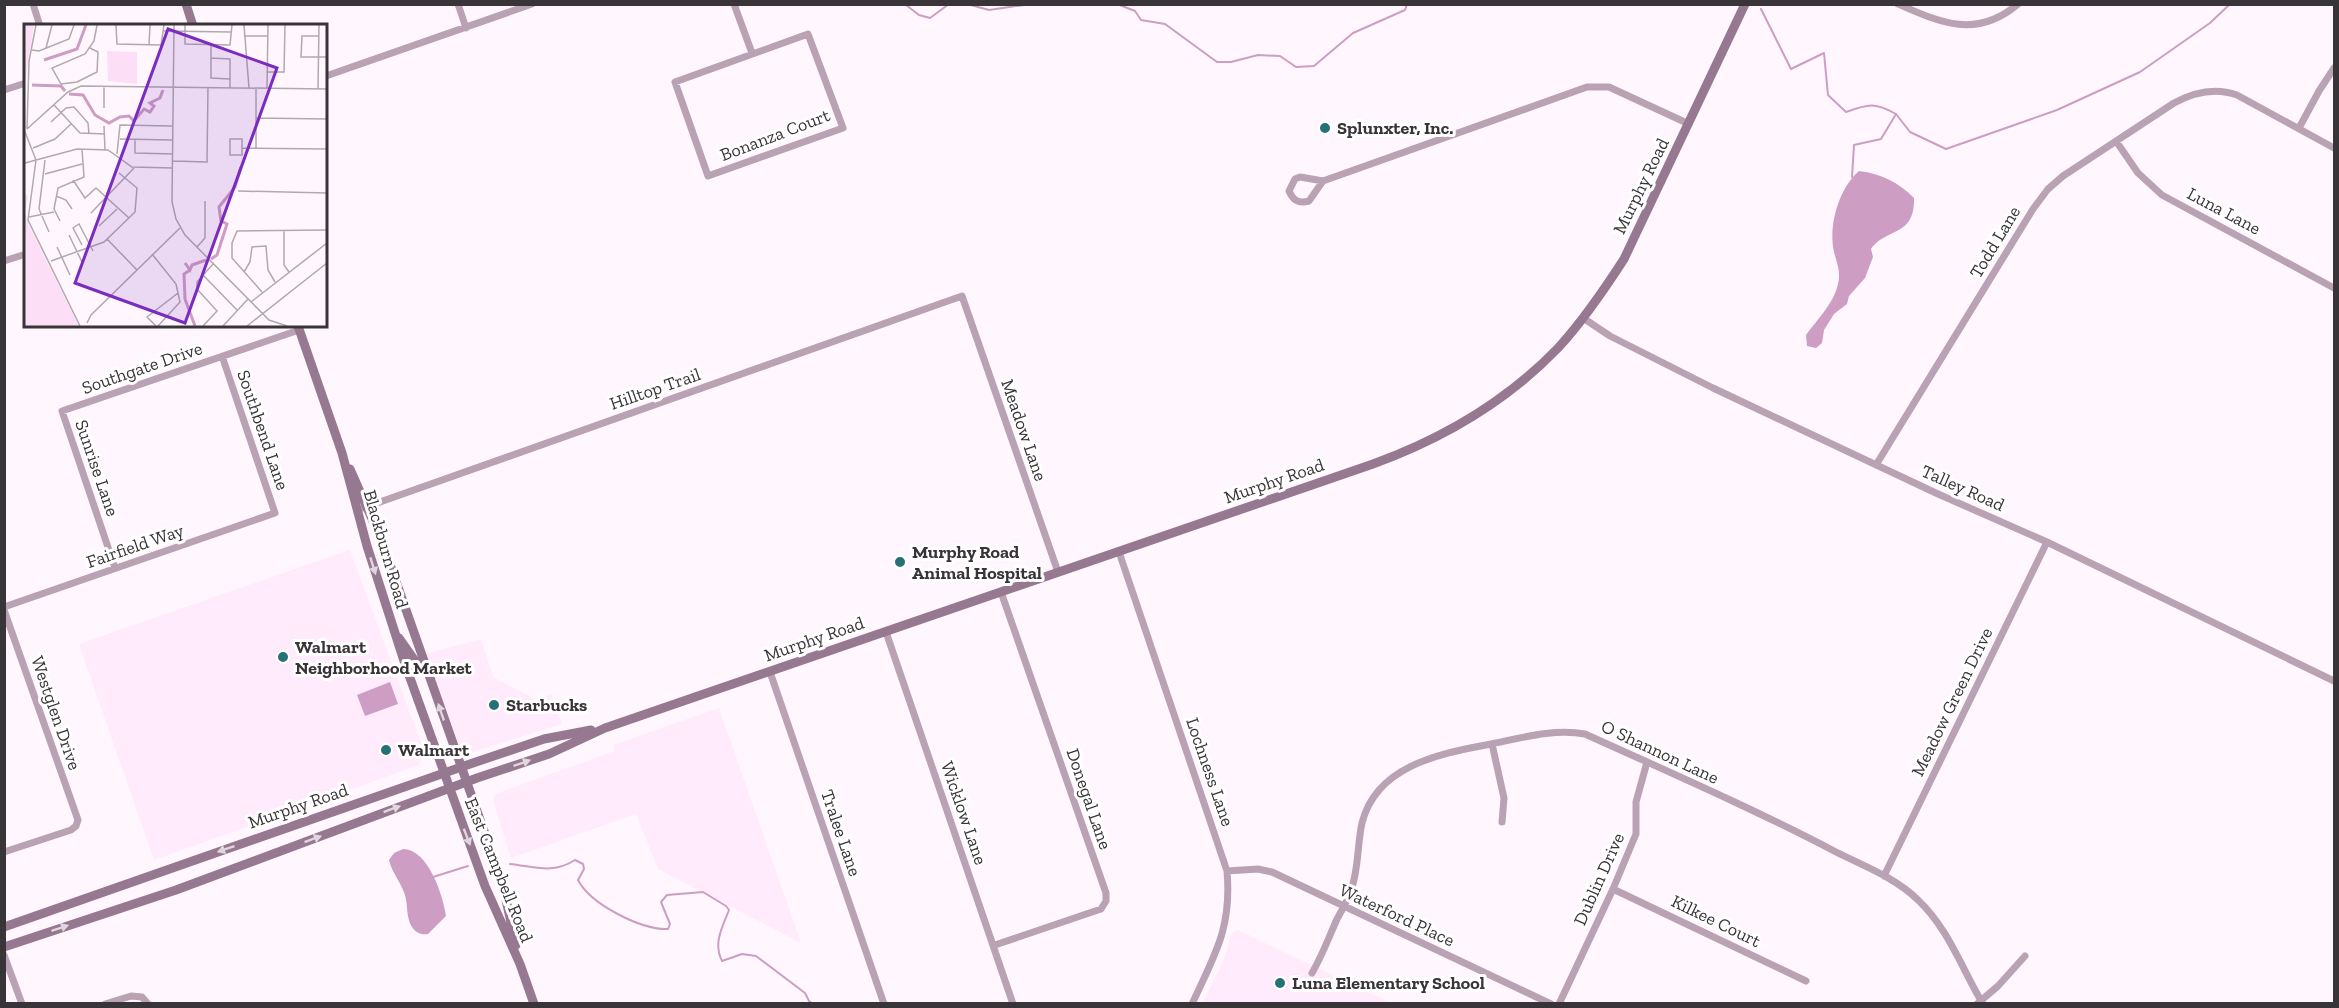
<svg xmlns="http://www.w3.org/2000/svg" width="2339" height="1008" font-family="'Zilla Slab',serif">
<rect width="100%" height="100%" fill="#fff7fd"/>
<path fill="#ffebfb" d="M350 550 424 751 419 765 154 860 79 644Z
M481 639 493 677 536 700 551 694 562 724 463 755 425 654Z
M719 708 801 943 658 869 636 814 511 858 493 800 495 794 615 751 613 745Z
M1238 930 1391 1003 1202 1004 1223 962 1232 933Z"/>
<path fill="#cd9dc4" d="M1859 171C1882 174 1898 182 1914 198 1915 237 1887 227 1871 249L1873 257 1865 278 1849 296 1847 304 1834 314 1824 330 1822 343 1816 348 1807 346 1806 335C1817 320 1834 303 1838 284 1841 271 1837 264 1834 252 1828 226 1839 188 1859 171Z
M390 682 398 704 365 716 357 695Z
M403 849C428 849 443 895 446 916L428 934C421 935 416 933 412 927 406 918 408 905 405 895 401 882 392 873 389 860L394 853Z"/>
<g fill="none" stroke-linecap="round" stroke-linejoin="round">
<path stroke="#cd9dc4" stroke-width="2" d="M967 4 989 10 1031 4
M1117 4 1135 11 1141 20 1165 24 1217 62H1231L1258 55 1280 56 1296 67 1314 66 1353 33 1405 10 1407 4
M906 5 919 15 930 18 949 4
M1761 9 1791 69 1824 53 1828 95 1846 112C1868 104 1875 102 1896 114L1881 139 1854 145 1852 177
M1896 114 1910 132 1946 149 2057 110 2140 72 2210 23 2230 4
M510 864C536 867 553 874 575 860L583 864 584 869 578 880C591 905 642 930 668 929L670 924 661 902 667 895 703 892 726 906 729 910C722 928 713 943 722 961L742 954 756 956 805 993 809 1001 813 1004
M433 877 468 866
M830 1004H839"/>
<path stroke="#b8a2b3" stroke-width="7" d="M33 4 40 26
M458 4 466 28
M734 4 752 53
M1898 4C1941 23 1977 39 2018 4
M808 34 843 128 708 176 675 82Z
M326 76 532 4
M4 90 26 83
M2299 128 2319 91 2334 68
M2116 141 2138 173 2162 195 2334 288
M1323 181 1309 201C1298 204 1293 200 1289 191L1295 179 1300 177 1323 181 1587 87H1609L1689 124
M4 261 26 254
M1583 318 1610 336 1713 388 1938 494 2047 542 2334 681
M1876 465 2033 209 2048 189 2063 176 2174 103C2194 92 2215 87 2237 95L2334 148
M363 508 962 296 1058 572
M1119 552 1227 871C1232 928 1215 954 1192 1004
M115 568 62 411 299 330
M4 607 275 513 222 356
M4 610 78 820 76 826 71 830 4 852
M886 632 1013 1004
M770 672 884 1004
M1492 744 1504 798 1502 822
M1227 871 1258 869 1272 872 1551 1004
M1884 876 2047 542
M1613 889 1806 981
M995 945 1101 909 1106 901V893L1001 592
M4 955 22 1004
M1312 973C1322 956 1329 937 1337 919 1342 910 1348 900 1351 890 1359 869 1357 845 1362 823 1376 767 1437 754 1486 745 1518 739 1552 728 1585 734 1669 772 1754 809 1836 852 1864 866 1896 878 1918 900 1948 928 1962 969 1983 1004
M105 1004 131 996 142 997 148 1004
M1559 1004 1613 889 1636 834V802L1647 762
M1977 1004 1998 986 2025 956"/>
<path stroke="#977891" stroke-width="9" d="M186 4 193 26
M298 326 342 453 367 546 405 664 485 886 520 964 534 1004
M350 469 381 539 502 882 516 945
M399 638 418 665H425
M4 927 470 764 544 739 591 730
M4 947 176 890 477 778 549 754 605 728 1373 464C1442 439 1507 401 1558 348 1583 321 1604 290 1624 259L1745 4"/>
</g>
<defs><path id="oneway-solid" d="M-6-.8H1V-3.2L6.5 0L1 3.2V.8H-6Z" transform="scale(1.5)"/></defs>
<g fill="#e0d6de">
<use href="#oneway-solid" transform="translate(373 566) rotate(73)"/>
<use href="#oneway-solid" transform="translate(441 712) rotate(-109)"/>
<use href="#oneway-solid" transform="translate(522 763) rotate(-19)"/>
<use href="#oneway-solid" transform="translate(392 809) rotate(-20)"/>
<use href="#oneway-solid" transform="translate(467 837) rotate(69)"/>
<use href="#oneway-solid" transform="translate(313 839) rotate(-20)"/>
<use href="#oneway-solid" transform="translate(226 849) rotate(161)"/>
<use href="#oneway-solid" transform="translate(60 928) rotate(-18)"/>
</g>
<g fill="#267077" stroke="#fff" stroke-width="2">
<circle cx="1325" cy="128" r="6"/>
<circle cx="900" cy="562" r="6"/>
<circle cx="283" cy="657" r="6"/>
<circle cx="494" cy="705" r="6"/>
<circle cx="386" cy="750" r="6"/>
<circle cx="1280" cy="983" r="6"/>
</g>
<g text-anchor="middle" stroke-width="6" stroke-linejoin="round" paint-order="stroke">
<g font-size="18" font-weight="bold" fill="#393438" stroke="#fff" text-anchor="start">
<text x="1337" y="134">Splunxter, Inc.</text>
<text x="912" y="558">Murphy Road<tspan x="912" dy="21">Animal Hospital</tspan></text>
<text x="295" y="653">Walmart<tspan x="295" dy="21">Neighborhood Market</tspan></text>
<text x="506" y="711">Starbucks</text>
<text x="398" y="756">Walmart</text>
<text x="1292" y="989">Luna Elementary School</text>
</g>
<g font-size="18" fill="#393438" stroke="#fff">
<text transform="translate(775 135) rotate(-21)" y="6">Bonanza Court</text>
<text transform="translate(1641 186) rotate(-64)" y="6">Murphy Road</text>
<text transform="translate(2224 211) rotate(28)" y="6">Luna Lane</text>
<text transform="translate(1995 242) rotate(-59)" y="6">Todd Lane</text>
<text transform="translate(142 368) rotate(-19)" y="6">Southgate Drive</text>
<text transform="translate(655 389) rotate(-19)" y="6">Hilltop Trail</text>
<text transform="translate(263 430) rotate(71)" y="6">Southbend Lane</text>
<text transform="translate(1024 430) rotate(71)" y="6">Meadow Lane</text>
<text transform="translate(97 468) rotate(71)" y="6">Sunrise Lane</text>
<text transform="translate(1274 481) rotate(-19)" y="6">Murphy Road</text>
<text transform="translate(1963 488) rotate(24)" y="6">Talley Road</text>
<text transform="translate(135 546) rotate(-19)" y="6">Fairfield Way</text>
<text transform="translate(386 549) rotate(74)" y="6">Blackburn Road</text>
<text transform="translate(814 639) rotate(-19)" y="6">Murphy Road</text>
<text transform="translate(1952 702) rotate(-64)" y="6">Meadow Green Drive</text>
<text transform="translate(56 713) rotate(71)" y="6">Westglen Drive</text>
<text transform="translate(1660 752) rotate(25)" y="6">O Shannon Lane</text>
<text transform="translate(1210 772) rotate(71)" y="6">Lochness Lane</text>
<text transform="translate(1089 799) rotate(71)" y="6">Donegal Lane</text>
<text transform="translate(298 806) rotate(-19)" y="6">Murphy Road</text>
<text transform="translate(964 813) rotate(71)" y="6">Wicklow Lane</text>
<text transform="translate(841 833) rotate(71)" y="6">Tralee Lane</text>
<text transform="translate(499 870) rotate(68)" y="6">East Campbell Road</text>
<text transform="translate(1599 879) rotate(-66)" y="6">Dublin Drive</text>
<text transform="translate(1397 915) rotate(25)" y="6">Waterford Place</text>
<text transform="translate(1716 921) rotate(26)" y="6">Kilkee Court</text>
</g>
</g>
<g transform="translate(24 24)">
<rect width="303" height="303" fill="#fff7fd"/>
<path d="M0 1H10L0 65ZM83 27 113 28V60L84 57ZM0 167 4 173 1 189 5 202 55 302H0Z" fill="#fcdff6"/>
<path fill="none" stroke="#cd9dc4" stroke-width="3" d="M20 36 53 25 62 1M8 61 37 62 41 67M45 70 59 71 71 91 85 99 96 93 105 92 110 97 120 85 126 88 130 82 126 79 136 74 139 66M187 235 193 231 203 200 197 197 195 183 211 163 217 143M161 239 166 246 168 241 182 236M166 246 160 250 161 275 171 302"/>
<path fill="none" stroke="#b0a9ae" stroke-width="1.5" d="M92 1 93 20 137 21 140 1M150 1 148 178 152 195 161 211 245 296 263 302M161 1V20L206 21 208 1M220 1 225 64M140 7 207 8M220 12H244M295 12H278L277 33H303M125 21 126 1M187 21V54L206 55M22 24 28 1M66 24 74 28 73 48 53 58 37 60 28 44 61 30 70 17 73 1M8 26 15 27 45 15 50 1M187 34 206 35V64M243 48H260L261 1M243 65 244 1M294 65 295 1M30 81 56 109 81 110M80 84V62M232 94 303 95M27 98 42 84 50 83 64 99 65 110M80 102 81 126M3 105 44 68 57 62 303 65M3 105 5 37 12 1M1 108 12 136 4 196 56 302M96 115 148 116M111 115V129L149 130M206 115H218V131H206ZM9 124 31 115 47 100M218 124 303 125M232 124V64M0 126V156M93 130 96 101 148 102M21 136 15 185 25 208M149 137 183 138 184 63M1 139 53 125 84 126 108 143 149 144M21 150 58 140M49 156 61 174 72 164 105 194M214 167 303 169M32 172 42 176 48 185M67 189 110 144M5 193 30 188M36 197 30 185 34 164 60 153 58 125M75 202 93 185M260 206V241L265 248M45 211 58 238M83 215 113 246M58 221 49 204 55 200 69 227M33 223 46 251M173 223 181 214V177V181M128 230 152 260 156 278 134 302M27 237 80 218 111 188 113 164 95 149M220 248 226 238 228 223 242 222 244 246 251 258M179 251 213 286M238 268 208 234V219L213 207 303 206M227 278 303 219M63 299 67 291 156 204M132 302 123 293 154 269M179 302 193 287 173 265V258L189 240M199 302 224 275M223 302 303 239"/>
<path fill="#7b2cbf" fill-opacity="0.15" stroke="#7b2cbf" stroke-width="3" d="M144 5 253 44 161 299 51 259Z"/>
<rect width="303" height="303" fill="none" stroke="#393438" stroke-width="3"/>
</g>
<rect width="2339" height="1008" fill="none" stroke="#393438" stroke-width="12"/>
</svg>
